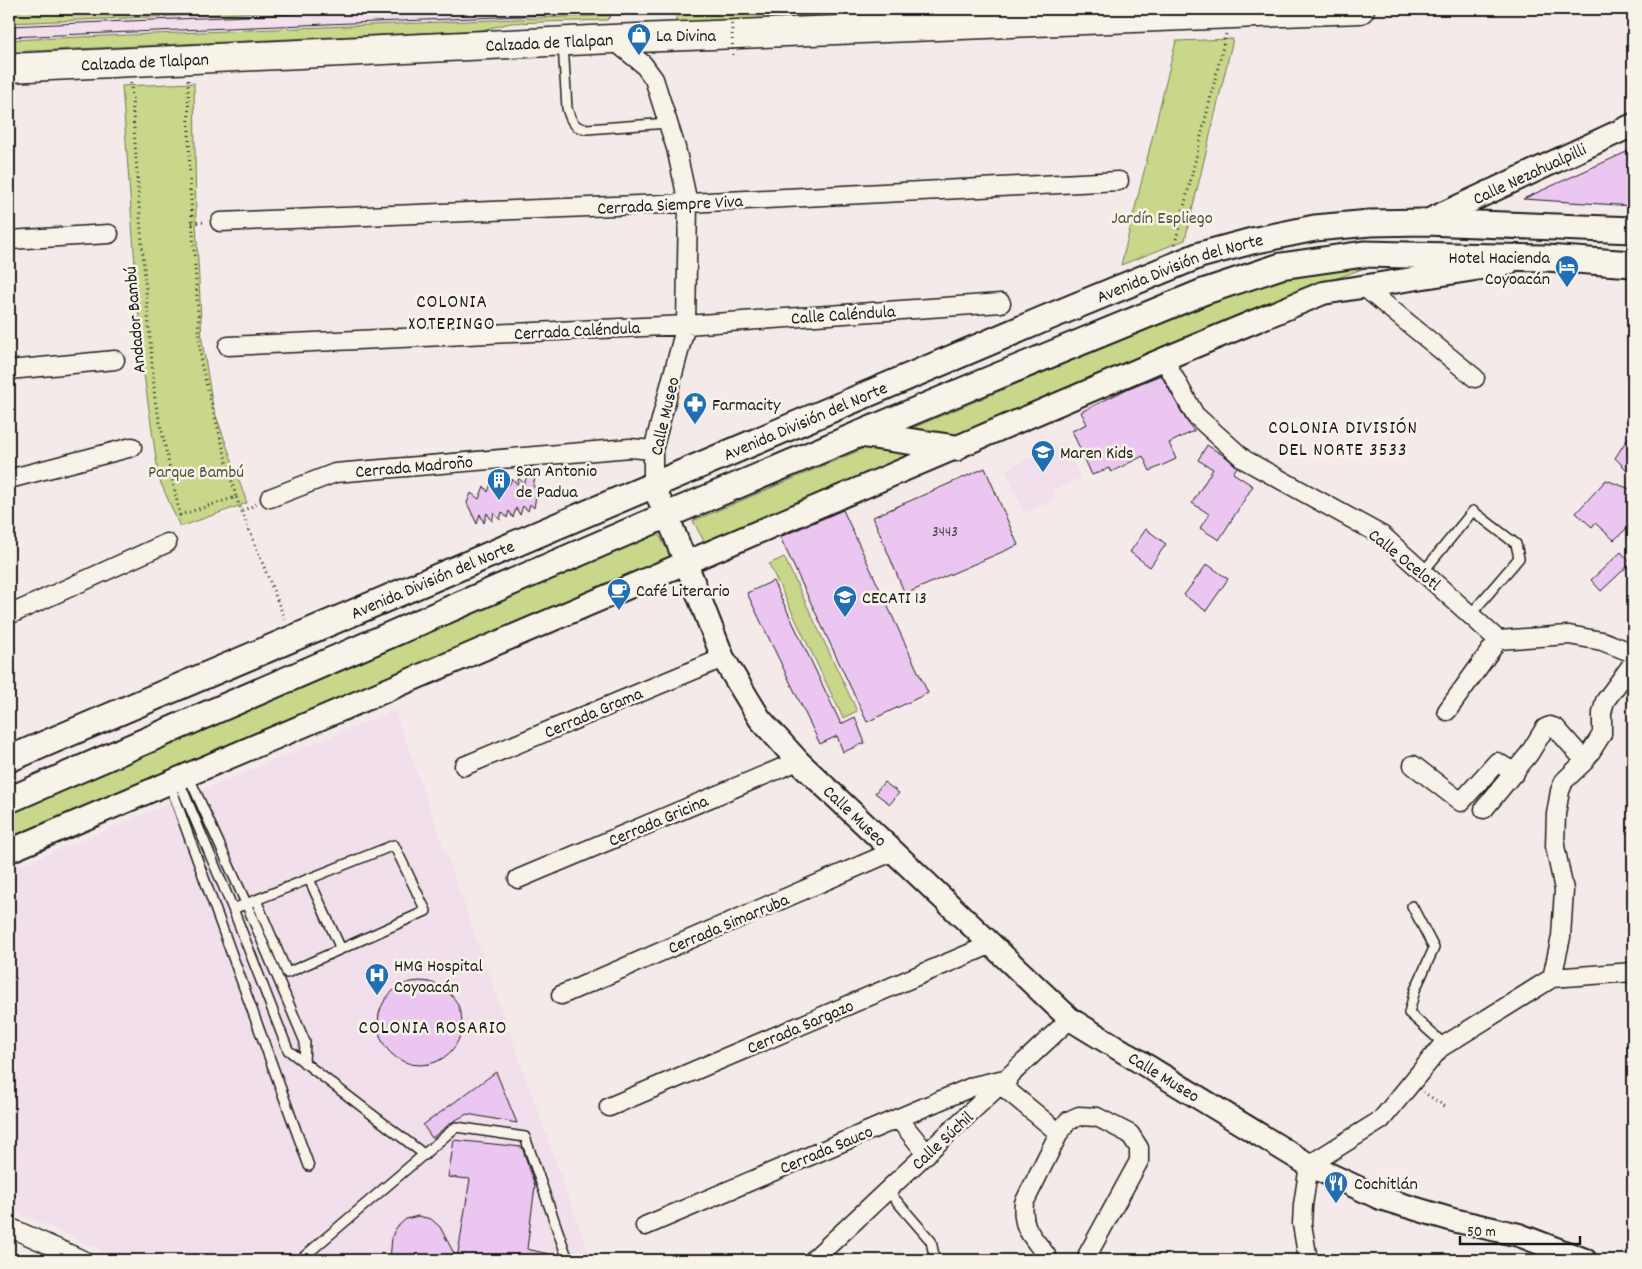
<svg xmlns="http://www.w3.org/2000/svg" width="1642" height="1269" font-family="Dekko,sans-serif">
<rect width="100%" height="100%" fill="#f5eaea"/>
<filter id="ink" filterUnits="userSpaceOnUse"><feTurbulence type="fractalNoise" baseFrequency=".02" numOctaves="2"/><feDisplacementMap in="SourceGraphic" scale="10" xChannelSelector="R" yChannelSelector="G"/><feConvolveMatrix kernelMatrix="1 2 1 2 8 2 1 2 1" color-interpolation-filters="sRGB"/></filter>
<g filter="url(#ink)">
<path fill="#f2dfec" d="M338 9H836L705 14 561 17 9 40V23Z
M1065 442 1081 478 1052 491 1056 499 1024 513 1005 469Z
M395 710 591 1260H123L9 1209V870Z"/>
<path fill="#c8d78a" stroke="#727a53" d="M45 9H338L9 23V10Z
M836 9H979L676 23V15Z
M612 15 607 20 511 23 482 30 9 52V40Z
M1233 39 1185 240 1121 265 1176 41Z
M194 83 196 221 202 340 213 407 247 503 180 527 159 479 142 361 122 86Z
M1370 266 1278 300 705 543 693 521 1153 326 1279 277Z
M658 533 673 561 9 841V814Z
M784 557 857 711 843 718 769 564Z"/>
<path fill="#ebc6f1" stroke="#1c1c1c" d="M1633 149V206L1523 199Z
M1161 375 1186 420 1194 431 1169 443 1176 459 1150 471 1143 456 1111 472 1109 468 1092 475 1072 431 1087 424 1081 412 1129 388Z
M1633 430V476L1615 458Z
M1207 445 1226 457 1237 467 1233 473 1253 486 1219 540 1200 528 1209 514 1192 503 1213 469 1198 460Z
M531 467 537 469 533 486 537 490 534 508 530 504 528 511 523 506 520 515 516 508 513 518 509 511 507 518 502 512 500 520 494 513 492 521 487 513 484 523 480 514 477 524 467 503 471 493 479 499 484 486 488 492 491 484 495 488 498 480 502 487 505 480 509 485 512 479 517 484 519 478 524 484Z
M985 468 1018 545 905 594 873 517Z
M1606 480 1633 490V523L1614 540 1595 523 1592 527 1576 513Z
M843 510 928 693 867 722 780 537Z
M1146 529 1166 544 1150 567 1130 552Z
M1621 552 1631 563 1601 591 1591 580Z
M1207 564 1228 579 1206 611 1184 595Z
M773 581 841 724 855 717 865 743 843 752 837 736 820 744 747 593Z
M884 782 899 793 890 804 875 793Z
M378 1023a42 42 0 1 1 84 0a42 42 0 1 1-84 0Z
M496 1072 517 1123 467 1114 452 1122 432 1138 423 1125Z
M454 1140 522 1147 535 1186 527 1249 553 1255 552 1260H390L392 1237 395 1229 406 1219 418 1216 431 1219 440 1227 457 1259 470 1179 448 1177Z"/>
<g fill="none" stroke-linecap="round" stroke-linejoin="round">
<g stroke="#1c1c1c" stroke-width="12">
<path id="service" d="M563 44 567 108C570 119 574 129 587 129L668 123
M1423 572 1473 511 1516 544 1519 558 1471 614
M188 775 246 903 305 1042 304 1063
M178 779 233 909 288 1050 425 1155
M169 782 309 1166
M256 900 287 973 341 949 309 879
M1412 906 1434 948 1415 990 1409 1013 1445 1045
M233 909 394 845 426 911 341 949
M888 1191 931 1241 935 1260
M300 1260 456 1127 525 1137 568 1260"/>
</g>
<g stroke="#1c1c1c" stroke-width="21">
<path id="minor" d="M612 39 643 64 654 79 676 148 688 203 686 325 653 450V487
M220 222 688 203 1119 181
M9 240 109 234
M1364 287 1475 378
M228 346 686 325 1001 303
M1164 359 1195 415 1245 460 1383 536 1498 640 1569 635 1602 641 1633 653
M9 370 115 360
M9 479 132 447
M270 498 335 473 630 448 653 450
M9 615 167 543
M1447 711 1498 640
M1413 765 1461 802 1497 762 1515 773
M464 766 723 658
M1484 809 1529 754 1545 728 1550 726 1556 728 1585 761
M518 879 798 761
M1552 978 1633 972
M561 995 894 851
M1001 1085 1059 1133
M609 1107 992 944
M898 1118 927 1154
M645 1226 974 1086 1009 1078
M9 1227 83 1260
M813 1260 1070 1019
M1047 1260 1046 1255C1032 1236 1021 1228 1024 1203L1059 1133 1068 1121 1079 1116 1097 1117 1130 1134 1139 1148V1161L1088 1254 1087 1260
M1308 1260 1302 1224 1303 1205 1309 1165 1381 1120 1440 1048 1552 978 1561 937 1564 890 1555 846 1556 814 1560 791 1564 781 1585 761 1602 734V713L1605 701 1633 663"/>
</g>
<g stroke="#1c1c1c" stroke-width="26">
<g id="tertiary">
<path id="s1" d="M1425 222 1633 125"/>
<path id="s2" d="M653 487 667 515 723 658 760 719 798 761 1070 1019 1309 1165 1380 1198 1453 1220 1519 1235 1585 1260"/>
<path d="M9 851 1164 359 1323 293 1507 264"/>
</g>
</g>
<g stroke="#1c1c1c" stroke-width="29">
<g id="secondary">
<path d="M859 434 956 448"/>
<path id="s3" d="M9 759 1044 319 1200 255 1252 241 1315 228 1370 223 1425 222 1633 230"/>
<path d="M9 800 667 515 976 385 1203 292 1281 266 1364 254 1546 258 1633 264"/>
</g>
</g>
<g stroke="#1c1c1c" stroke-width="31">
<g id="trunk">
<path id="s4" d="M9 68 612 39 1360 9"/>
</g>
</g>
<path stroke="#1c1c1c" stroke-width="3" stroke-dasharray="1 4" stroke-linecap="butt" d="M188 80 190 184 201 363 236 497
M131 83 140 218 155 400 180 515 236 497 286 622
M192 223 205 222
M1175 244 1226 34
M242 511 257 504
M1423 1092 1446 1107"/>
<use href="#service" stroke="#f7f3e8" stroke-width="9"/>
<use href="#minor" stroke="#f7f3e8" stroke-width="18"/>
<use href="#tertiary" stroke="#f7f3e8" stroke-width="22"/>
<use href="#secondary" stroke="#f7f3e8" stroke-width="25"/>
<use href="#trunk" stroke="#f7f3e8" stroke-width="28"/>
<path stroke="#1c1c1c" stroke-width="1" d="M9 26 416 9
M9 37 621 12 746 9"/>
<path stroke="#1c1c1c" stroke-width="3" stroke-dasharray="1 4" stroke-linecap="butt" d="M731 9 733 56"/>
</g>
</g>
<defs>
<g id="shop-pin" transform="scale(1.25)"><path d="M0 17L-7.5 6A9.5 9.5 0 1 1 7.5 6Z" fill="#1f6fb2" stroke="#f7f3e8"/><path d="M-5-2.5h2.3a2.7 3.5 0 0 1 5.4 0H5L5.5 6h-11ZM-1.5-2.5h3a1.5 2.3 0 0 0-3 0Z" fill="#fff"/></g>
<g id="hotel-pin" transform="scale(1.25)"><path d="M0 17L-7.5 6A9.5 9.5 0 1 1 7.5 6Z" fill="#1f6fb2" stroke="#f7f3e8"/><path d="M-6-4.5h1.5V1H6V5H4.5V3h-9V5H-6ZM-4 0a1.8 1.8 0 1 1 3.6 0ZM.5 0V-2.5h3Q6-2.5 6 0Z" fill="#fff"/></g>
<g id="pharmacy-pin" transform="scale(1.25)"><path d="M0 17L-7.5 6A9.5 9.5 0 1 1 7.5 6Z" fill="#1f6fb2" stroke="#f7f3e8"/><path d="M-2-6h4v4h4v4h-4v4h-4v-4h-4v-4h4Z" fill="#fff"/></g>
<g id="school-pin" transform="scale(1.25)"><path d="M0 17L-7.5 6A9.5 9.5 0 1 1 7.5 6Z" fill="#1f6fb2" stroke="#f7f3e8"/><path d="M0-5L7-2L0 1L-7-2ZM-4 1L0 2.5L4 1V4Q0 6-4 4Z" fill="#fff"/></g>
<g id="building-pin" transform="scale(1.25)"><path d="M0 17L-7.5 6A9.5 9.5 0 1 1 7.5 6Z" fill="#1f6fb2" stroke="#f7f3e8"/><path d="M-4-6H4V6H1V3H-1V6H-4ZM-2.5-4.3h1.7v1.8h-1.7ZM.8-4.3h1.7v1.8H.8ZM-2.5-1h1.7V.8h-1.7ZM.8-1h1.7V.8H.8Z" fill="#fff"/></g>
<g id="cafe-pin" transform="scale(1.25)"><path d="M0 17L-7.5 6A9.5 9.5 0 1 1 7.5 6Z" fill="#1f6fb2" stroke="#f7f3e8"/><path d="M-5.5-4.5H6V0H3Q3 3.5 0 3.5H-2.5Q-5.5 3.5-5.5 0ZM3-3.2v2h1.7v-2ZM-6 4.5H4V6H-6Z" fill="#fff"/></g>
<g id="university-pin" transform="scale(1.25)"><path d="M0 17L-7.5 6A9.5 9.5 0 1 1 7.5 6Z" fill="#1f6fb2" stroke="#f7f3e8"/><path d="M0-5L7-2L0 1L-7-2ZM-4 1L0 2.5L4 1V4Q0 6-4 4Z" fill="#fff"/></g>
<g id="hospital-pin" transform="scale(1.25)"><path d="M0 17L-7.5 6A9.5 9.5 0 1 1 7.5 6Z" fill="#1f6fb2" stroke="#f7f3e8"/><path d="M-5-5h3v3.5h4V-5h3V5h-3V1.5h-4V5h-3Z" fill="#fff"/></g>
<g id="restaurant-pin" transform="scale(1.25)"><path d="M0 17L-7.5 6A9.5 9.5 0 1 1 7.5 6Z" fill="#1f6fb2" stroke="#f7f3e8"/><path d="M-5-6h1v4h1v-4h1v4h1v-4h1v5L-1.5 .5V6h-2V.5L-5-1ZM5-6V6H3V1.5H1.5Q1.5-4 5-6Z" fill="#fff"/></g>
</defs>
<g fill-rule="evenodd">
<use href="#shop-pin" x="639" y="35"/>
<use href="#hotel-pin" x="1567" y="267"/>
<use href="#pharmacy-pin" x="695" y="404"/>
<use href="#school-pin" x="1043" y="452"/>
<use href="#building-pin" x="499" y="480"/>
<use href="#cafe-pin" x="619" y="590"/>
<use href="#university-pin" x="845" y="597"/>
<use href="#hospital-pin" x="377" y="975"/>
<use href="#restaurant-pin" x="1336" y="1183"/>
</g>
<g text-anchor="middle" stroke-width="5" stroke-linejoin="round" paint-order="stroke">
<g font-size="15" fill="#504651">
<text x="945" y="536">3443</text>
</g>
<g font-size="18" fill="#1c1c1c" stroke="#f7f3e8" text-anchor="start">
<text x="656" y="41">La Divina</text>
<text x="1550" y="263" text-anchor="end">Hotel Hacienda<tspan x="1550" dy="21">Coyoacán</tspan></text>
<text x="712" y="410">Farmacity</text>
<text x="1060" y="458">Maren Kids</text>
<text x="516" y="476">San Antonio<tspan x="516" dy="21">de Padua</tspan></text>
<text x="636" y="596">Café Literario</text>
<text x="862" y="603">CECATI 13</text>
<text x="394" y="971">HMG Hospital<tspan x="394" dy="21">Coyoacán</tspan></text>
<text x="1354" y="1189">Cochitlán</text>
</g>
<g font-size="18" fill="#1c1c1c" stroke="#f7f3e8">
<text dy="6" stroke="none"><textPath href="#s4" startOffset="541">Calzada de Tlalpan</textPath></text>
<text dy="6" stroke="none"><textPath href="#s4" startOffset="136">Calzada de Tlalpan</textPath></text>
<text dy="6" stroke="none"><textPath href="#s1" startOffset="115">Calle Nezahualpilli</textPath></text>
<text transform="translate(670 204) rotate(-3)" y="6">Cerrada Siempre Viva</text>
<text dy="6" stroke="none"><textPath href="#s3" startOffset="1270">Avenida División del Norte</textPath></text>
<text transform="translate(843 314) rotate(-4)" y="6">Calle Caléndula</text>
<text transform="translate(134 320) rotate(-95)" y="6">Andador Bambú</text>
<text transform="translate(577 330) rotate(-3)" y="6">Cerrada Caléndula</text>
<text transform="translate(664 416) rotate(-77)" y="6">Calle Museo</text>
<text dy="6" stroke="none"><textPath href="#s3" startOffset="865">Avenida División del Norte</textPath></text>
<text transform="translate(414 466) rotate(-5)" y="6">Cerrada Madroño</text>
<text transform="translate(1405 559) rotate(39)" y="6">Calle Ocelotl</text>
<text dy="6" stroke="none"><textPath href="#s3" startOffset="460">Avenida División del Norte</textPath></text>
<text transform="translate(593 712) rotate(-23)" y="6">Cerrada Grama</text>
<text dy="6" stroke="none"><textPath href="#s2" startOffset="392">Calle Museo</textPath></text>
<text transform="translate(658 820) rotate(-23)" y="6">Cerrada Gricina</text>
<text transform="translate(728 923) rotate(-23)" y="6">Cerrada Simarruba</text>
<text transform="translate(800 1026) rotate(-23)" y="6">Cerrada Sargazo</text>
<text dy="6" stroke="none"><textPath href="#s2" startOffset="798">Calle Museo</textPath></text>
<text transform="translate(942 1140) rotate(-43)" y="6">Calle Súchil</text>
<text transform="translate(826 1149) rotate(-23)" y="6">Cerrada Sauco</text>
</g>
<g font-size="18" fill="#50543d" stroke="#f7f3e8">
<text x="1162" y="223">Jardín Espliego</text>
<text x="196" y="477">Parque Bambú</text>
</g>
<g font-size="19" letter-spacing="1" fill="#1c1c1c" stroke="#f7f3e8">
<text x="452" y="307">COLONIA<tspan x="452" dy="22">XOTEPINGO</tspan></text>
<text x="1343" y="433">COLONIA DIVISIÓN<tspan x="1343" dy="22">DEL NORTE 3533</tspan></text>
<text x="433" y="1033">COLONIA ROSARIO</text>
</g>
</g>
<rect width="1642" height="1269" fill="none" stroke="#f7f3e8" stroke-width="30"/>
<rect x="15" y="15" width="1612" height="1239" fill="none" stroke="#1c1c1c" stroke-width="2" filter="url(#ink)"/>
<path d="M1460 1236v8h120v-8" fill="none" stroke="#1c1c1c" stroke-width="2.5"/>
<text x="1467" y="1236" font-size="15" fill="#1c1c1c" stroke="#f7f3e8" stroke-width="4" paint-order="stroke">50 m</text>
</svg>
